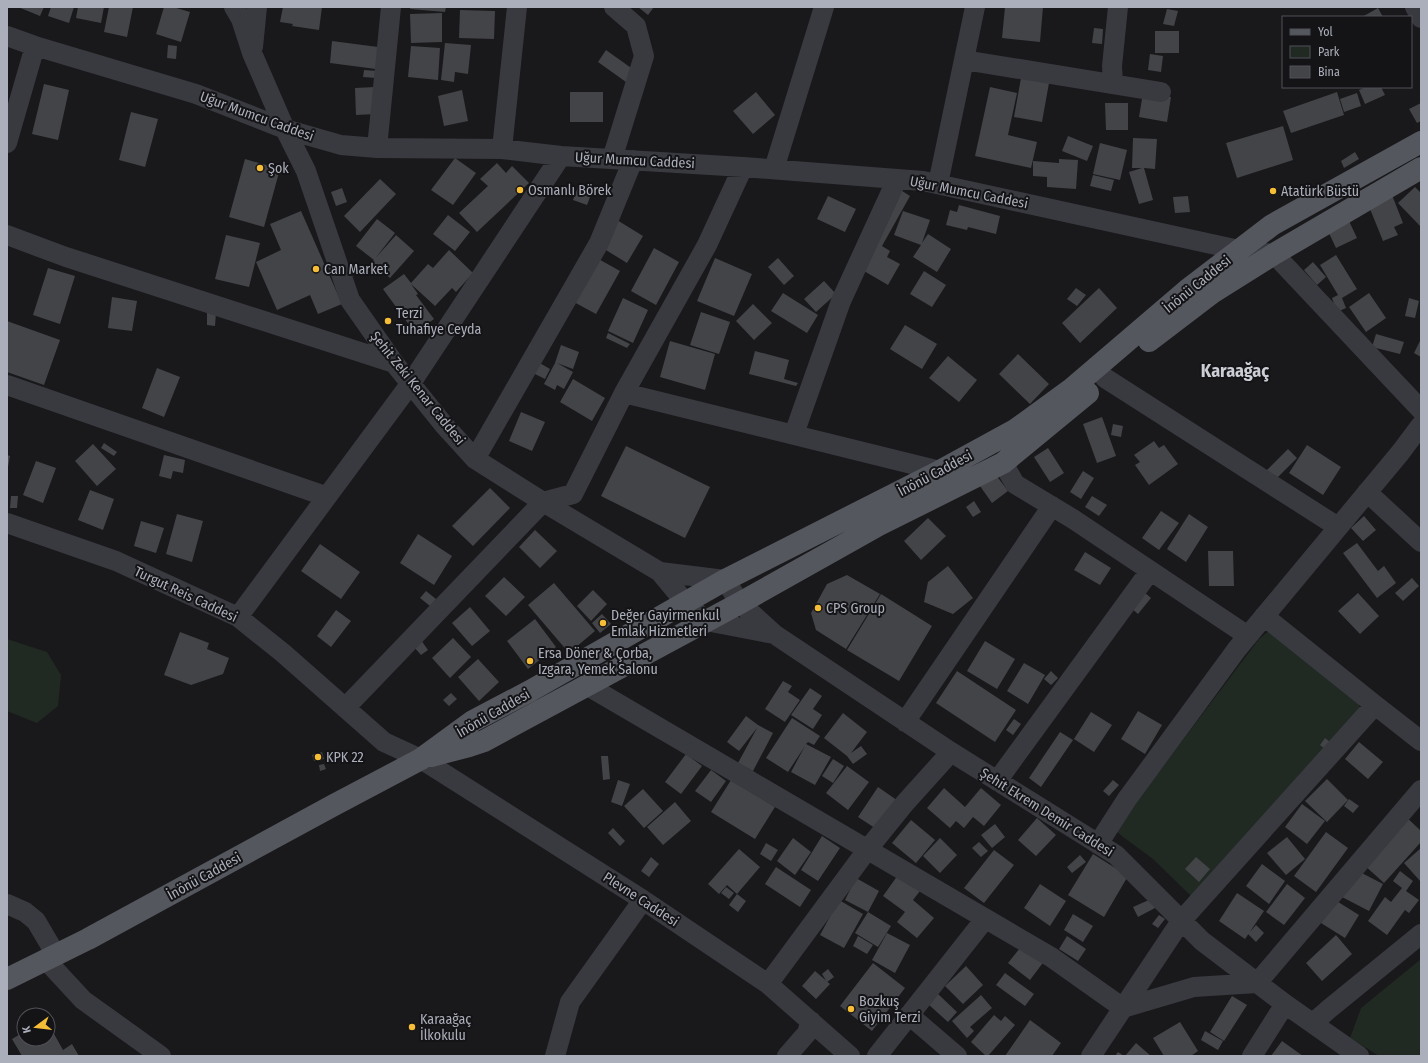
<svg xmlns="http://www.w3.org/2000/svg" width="1428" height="1063" font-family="'Fira Sans Condensed',sans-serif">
<rect width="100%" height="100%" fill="#19191b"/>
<path fill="#202922" d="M1270 630 1358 699 1360 711 1195 900 1153 859 1123 837 1115 830 1259 639Z
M7 639 47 652 61 675 58 706 37 723 7 711Z
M1421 959V1056H1379L1350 1038 1361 1008Z"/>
<path fill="#434448" d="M18 7H44L40 16Z
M51 7H74L69 23 48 16Z
M78 7H104L101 23 76 18Z
M109 7H133L127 37 104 32Z
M164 7H173L190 12 181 42 156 34Z
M283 7H322L319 30 292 26 293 24 280 22Z
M411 7H446L445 12 410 9Z
M638 7H654L648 15Z
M1005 7H1043L1040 42 1002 38Z
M1378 8 1383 17H1362Z
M1167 9 1178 11 1174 26 1163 24Z
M460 10 495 11 494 39 459 38Z
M442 13V42L411 43 410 14Z
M1094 28 1103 29 1102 44 1092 43Z
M1155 31H1179V53H1155Z
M332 41 378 47 376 69 330 63Z
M445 43 471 45 468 74 455 72 454 82 441 80Z
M168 45 177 46 176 59 167 58Z
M411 46 440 48 438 80 408 77Z
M606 50 634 70 626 82 598 62Z
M1150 54 1163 56 1161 72 1148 70Z
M364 70 377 71 376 78 363 77Z
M1021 78 1049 83 1042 122 1014 117Z
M44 84 69 90 58 140 32 134Z
M375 87 376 114 356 115 355 88Z
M990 87 1017 93 1008 135 1037 142 1031 168 975 156Z
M1366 87H1381L1385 95 1365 104 1359 90Z
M462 90 468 121 444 126 438 96Z
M570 92H603V122H570Z
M756 92 775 115 753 134 733 111Z
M1337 92 1344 115 1291 133 1283 111Z
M1143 93 1171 97 1167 122 1139 117Z
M1357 93 1361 106 1344 112 1340 99Z
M1105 103H1128V130H1106Z
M1421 103V121L1417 123 1409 109Z
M131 112 158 119 145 167 119 160Z
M1283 126 1293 160 1237 178 1226 143Z
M1068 136 1093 146 1087 161 1062 151Z
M1133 138 1157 139 1155 169 1144 168 1153 200 1139 204 1129 172 1142 168H1132Z
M1100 143 1127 150 1120 180 1093 174Z
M1355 152 1359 159 1344 168 1341 161Z
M455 158 476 173 453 205 431 190Z
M245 159 280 169 264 227 229 217Z
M1059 159 1078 160 1076 189 1047 187V177L1033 176V161L1059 163Z
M497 163 506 173 512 166 529 183 477 232 459 213 488 186 480 179Z
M1093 175 1114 180 1111 191 1090 186Z
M380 179 396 194 360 232 344 216Z
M578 187 592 192 587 205 573 200Z
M1415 187 1421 193V227L1398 203Z
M342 188 347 202 336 206 331 192Z
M899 189 910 196 882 246 890 251 887 257 900 264 888 285 864 271Z
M1392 195 1403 223 1394 227 1398 235 1383 241 1368 204Z
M828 196 856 209 845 232 817 219Z
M1188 196 1190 212 1175 213 1173 197Z
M959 205 1000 216 996 234 968 227 967 230 946 225 950 210 957 212Z
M301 211 342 304 318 314 310 295 277 310 256 262 281 250 270 224Z
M903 211 930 220 922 243 928 234 951 249 937 272 913 257 921 245 894 235Z
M448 215 470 232 455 251 433 234Z
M377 219 395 233 374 260 356 246Z
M617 220 643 236 627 263 601 247Z
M1349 221 1357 238 1336 248 1328 231Z
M226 235 260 243 249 287 215 279Z
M396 235 414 251 390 278 372 262Z
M654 248 679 262 656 305 631 291Z
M449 250 473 273 456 292 452 288 435 306 411 284 418 294 416 295 434 319 415 333 383 289 404 274 411 283 428 264 433 268Z
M1336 255 1357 289 1342 298 1346 308 1337 312 1332 298 1338 295 1320 265Z
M595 257 620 271 596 314 572 301Z
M715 258 752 274 734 316 697 301Z
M778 258 794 276 784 285 768 267Z
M1313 262 1326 277 1317 285 1304 270Z
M48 268 75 276 60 324 33 315Z
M924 271 946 285 932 307 910 294Z
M824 281 836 294 816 312 804 299Z
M1076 288 1086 295 1077 306 1067 299Z
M1099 288 1117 308 1080 343 1062 323Z
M783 293 818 315 807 333 771 311Z
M1369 293 1386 318 1366 332 1349 307Z
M112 297 137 301 132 331 108 328Z
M623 298 648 310 633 343 608 331Z
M1409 298 1419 301 1415 318 1405 316Z
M753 304 772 323 754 340 736 321Z
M207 312 216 313 215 326 207 325Z
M701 312 730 322 719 354 690 345Z
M7 321 60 340 44 385 7 372Z
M905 325 937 344 922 369 890 349Z
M608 333 630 344 627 348 606 338Z
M1376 334 1404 342 1400 354 1372 347Z
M1421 339V357L1414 353Z
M670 341 715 354 705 390 660 377Z
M561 345 579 352 573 369 557 363 573 372 564 389 557 385 555 390 544 384 555 363Z
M755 351 789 360 784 379 798 383 796 386 749 374Z
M1018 354 1049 384 1030 404 999 374Z
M948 356 977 380 959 402 929 378Z
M538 362 550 369 545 379 533 373Z
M157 368 180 377 164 417 142 408Z
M573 379 605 398 592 421 560 402Z
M521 412 545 422 532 451 509 441Z
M1102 417 1116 456 1097 463 1083 424Z
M1113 424 1123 426 1121 437 1111 435Z
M1154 441 1159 448 1164 445 1178 464 1149 485 1135 465 1140 462 1134 455Z
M104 443 117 452 114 456 101 448Z
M93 444 116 469 97 486 75 461Z
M1307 445 1341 467 1323 495 1289 473Z
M626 446 710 487 685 538 601 496Z
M1048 448 1064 473 1050 482 1034 457Z
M1288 449 1297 458 1275 480 1266 471Z
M7 455 10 456 8 467H7Z
M164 455 185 460 183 473 173 471 171 479 159 476Z
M36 461 56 468 43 503 23 495Z
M1083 471 1094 478 1081 499 1070 492Z
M996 475 1008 491 992 503 980 486Z
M490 488 510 508 473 546 452 526Z
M90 490 114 499 103 530 78 520Z
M11 496H18L17 508H10Z
M1092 496 1107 505 1099 516 1085 507Z
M974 501 981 512 973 517 966 507Z
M1161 511 1179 523 1159 550 1142 538Z
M177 514 203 521 192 562 166 554Z
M1189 514 1208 527 1186 562 1167 549Z
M1364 516 1376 530 1363 541 1351 528Z
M928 518 946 536 921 560 904 541Z
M141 521 164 528 156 553 134 546Z
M535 530 557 551 540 568 519 547Z
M418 534 452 556 434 585 400 563Z
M1357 543 1378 571 1384 566 1396 583 1377 598 1343 553Z
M320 544 360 572 341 599 301 571Z
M1208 551H1233L1234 586H1209Z
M1085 552 1111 568 1100 585 1074 570Z
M948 566 973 598 953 614 924 602 928 582Z
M847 575 880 594 846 649 816 630 811 613 827 584Z
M504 577 525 597 506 616 485 596Z
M1412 578 1419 586 1403 601 1395 593Z
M554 583 595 631 569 653 528 605Z
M593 590 607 604 591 621 577 606Z
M426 591 436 599 430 606 420 598Z
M1144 592 1151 598 1138 614 1131 608Z
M1358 593 1379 616 1360 634 1338 611Z
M881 594 932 626 899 681 847 650Z
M470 607 490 631 472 646 452 623Z
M336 610 351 621 331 647 317 636Z
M602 614 611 624 600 633 592 623Z
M535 619 556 647 528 669 507 641Z
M180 632 209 643 207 649 229 658 223 674 191 685 164 675Z
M453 638 471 657 450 678 432 658Z
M421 640 428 650 421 655 413 646Z
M985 641 1015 659 997 689 967 671Z
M478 659 499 682 479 701 458 677Z
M1024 663 1045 675 1028 704 1007 691Z
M957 671 1016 710 995 742 936 703Z
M1051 671 1058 678 1051 685 1044 679Z
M783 681 792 686 788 692 800 700 785 722 765 709Z
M810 688 822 696 813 709 822 715 813 729 791 715Z
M451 693 457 699 449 706 443 700Z
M1138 711 1162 725 1145 754 1121 739Z
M1091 712 1112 725 1094 752 1074 739Z
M843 713 867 732 851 753 861 746 867 754 853 764 847 756 824 738Z
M746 716 758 725 773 733 753 771 738 763 757 728 739 751 727 742Z
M792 718 820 736 814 745 808 742 806 744 831 757 815 785 791 772 805 746 788 772 766 758Z
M1014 719 1021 724 1013 735 1006 730Z
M1060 732 1073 740 1041 787 1029 778Z
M1325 738 1330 742 1325 749 1320 745Z
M1359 742 1383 762 1368 779 1345 759Z
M322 752 324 759 314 761 312 755Z
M686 754 702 766 681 794 665 782Z
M601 756H608L610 779 603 780Z
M833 759 844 766 833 783 822 776Z
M324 764 326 769 320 771 319 765Z
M847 766 869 782 848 810 826 793Z
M711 770 726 781 711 802 695 791Z
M1327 779 1348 800 1327 822 1305 801Z
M618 780 630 784 622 806 611 802Z
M731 780 775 807 755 839 711 812Z
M1113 780 1119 785 1109 796 1103 791Z
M878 787 901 803 881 832 858 817Z
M944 788 965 807 981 788 1001 805 984 826 973 817 964 828 956 821 950 828 927 808Z
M643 789 663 811 644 828 624 806Z
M1349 799 1359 806 1353 813 1344 806Z
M675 802 691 821 663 845 647 827Z
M1302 804 1325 821 1307 844 1285 827Z
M1403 814 1421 831V842L1384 883 1363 864Z
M1037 818 1056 835 1036 856 1018 840Z
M911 820 935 840 916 863 892 843Z
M995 824 1005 837 992 848 981 835Z
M613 828 625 841 620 846 608 833Z
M1326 832 1348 848 1316 892 1294 876Z
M822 836 840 848 818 881 801 870Z
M1287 837 1305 859 1286 875 1267 853Z
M793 838 811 852 795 875 777 861Z
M940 838 957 855 940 873 923 856Z
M979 842 988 851 981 857 972 848Z
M766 843 778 850 771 861 760 854Z
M1421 848V882L1404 863Z
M739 849 760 867 737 894 727 885 719 894 708 884Z
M994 850 1014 865 984 903 964 888Z
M1093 854 1128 876 1104 917 1068 895Z
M1080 855 1086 862 1072 873 1067 867Z
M651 857 659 864 649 877 641 871Z
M1196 857 1210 869 1199 882 1185 869Z
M1262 864 1285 881 1269 904 1246 886Z
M776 867 811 890 800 907 765 884Z
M1356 870 1383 884 1369 911 1342 897Z
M1400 871 1413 881 1406 891 1419 900 1409 913 1405 910 1387 935 1368 921 1385 897 1391 902 1402 888 1393 881Z
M898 875 920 891 913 900 934 918 917 938 897 922 905 912 883 896Z
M856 878 879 891 868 912 845 900Z
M1040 884 1066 901 1050 926 1024 908Z
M1287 884 1305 898 1284 925 1266 912Z
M726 887 734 893 729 899 721 893Z
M1237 893 1264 911 1245 939 1219 921Z
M737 894 746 901 738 912 729 905Z
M1151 899 1155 908 1138 917 1133 907Z
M839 900 863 914 844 948 820 935Z
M1335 900 1359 915 1345 938 1321 923Z
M868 912 891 926 878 947 855 933Z
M1073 914 1093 926 1083 942 1064 930Z
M1159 915 1165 919 1158 928 1152 924Z
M1256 925 1264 933 1256 942 1248 934Z
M887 933 910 945 895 973 872 960Z
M1336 935 1352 954 1322 981 1306 963Z
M858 936 873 945 867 954 853 946Z
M1067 936 1086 949 1078 961 1059 949Z
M1024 943 1045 960 1030 980 1008 963Z
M873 963 905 988 872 1031 840 1006Z
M966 966 983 985 963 1004 945 986Z
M828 969 834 977 827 982 822 974Z
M815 971 830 984 816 999 802 986Z
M1005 973 1034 994 1025 1006 996 985Z
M938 994 957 1012 948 1022 928 1004Z
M981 995 992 1008 970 1027 974 1031 967 1038 952 1021Z
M1232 996 1247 1005 1224 1041 1210 1032Z
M994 1015 1001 1021 1005 1016 1015 1025 988 1056H986L971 1042Z
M1030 1020 1061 1043 1052 1056H1005Z
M1180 1022 1198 1051 1191 1056H1164L1153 1038Z
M48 1023 63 1050 72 1044 79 1056H22L12 1039 24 1032V1039H48Z
M1205 1031 1223 1041 1218 1050 1201 1040Z
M1282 1041 1303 1056H1271Z
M1136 1043 1151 1056H1125Z
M1118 1052 1124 1056H1115Z"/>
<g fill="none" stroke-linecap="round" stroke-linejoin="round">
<path stroke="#393a40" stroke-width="20" d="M234 7 241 19 252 53 285 129 306 171 350 300 394 363 444 425 475 459 543 502 660 572
M1415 7 1421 18
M7 36 35 46 196 94 285 129 341 145 377 148 502 149 561 156 743 167 923 181 1239 250 1274 254 1421 410
M253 47 257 7
M964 60 1161 92
M1113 83 1112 66 1118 7
M7 143 35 46
M377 148 391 7
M502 149 517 7
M612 159 644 56 636 26 614 7
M774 169 824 7
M938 184 975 7
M7 235 66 257 394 363
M1105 378 1338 527
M7 385 325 496
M624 393 940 471
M794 434 841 301 897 179
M475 459 599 243 633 160
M1003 463 1015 484 1073 519 1248 636
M1367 492 1421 542
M7 523 116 561 238 617 283 653 384 742 421 759 643 900 768 984 850 1056
M660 572 725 580 740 603 774 634 706 621 685 602Z
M1264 616 1375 705 1421 741
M238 617 411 383 561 156
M774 634 951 752 1116 855 1202 941 1285 1004 1359 1056
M588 686 1051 957 1123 1008 1194 987 1257 983 1421 790
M345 708 543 502 573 494 624 393 707 245 743 167
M905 722 1052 506
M997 781 1150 571
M1098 844 1127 799 1237 649 1400 453 1421 425
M7 904 25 912 36 921 56 955
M46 960 83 1000 161 1056
M768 984 867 850 905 803 951 752
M909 1015 957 1056
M1313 1023 1329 1009 1421 934
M555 1056 570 1002 643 900
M787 1056 807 1033 811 1021
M877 1056 985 919
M1091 1056 1181 921 1375 705
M1252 1056 1285 1004"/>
<path stroke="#55575f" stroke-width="22" d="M1149 341 1212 293 1274 254 1421 168
M431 756 469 746 484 741 740 603 879 525 1003 463 1088 393
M7 979 88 939 334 805 421 759 473 721 530 691 725 580 940 471 1015 430 1070 390 1187 290 1272 225 1421 142"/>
</g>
<g fill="#f5be36" stroke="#141316" stroke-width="1.5">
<circle cx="260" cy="168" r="4"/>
<circle cx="520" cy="190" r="4"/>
<circle cx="1273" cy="191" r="4"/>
<circle cx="316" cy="269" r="4"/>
<circle cx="388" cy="321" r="4"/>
<circle cx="818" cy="608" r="4"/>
<circle cx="603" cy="623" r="4"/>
<circle cx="530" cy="661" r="4"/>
<circle cx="318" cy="757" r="4"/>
<circle cx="851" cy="1009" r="4"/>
<circle cx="412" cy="1027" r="4"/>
</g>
<g text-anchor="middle" stroke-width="4" stroke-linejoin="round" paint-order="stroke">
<g font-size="14" fill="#abafbb" stroke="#141316">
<text transform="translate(257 116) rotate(20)" y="5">Uğur Mumcu Caddesi</text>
<text transform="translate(635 160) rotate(3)" y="5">Uğur Mumcu Caddesi</text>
<text transform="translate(969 192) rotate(11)" y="5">Uğur Mumcu Caddesi</text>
<text transform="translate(1197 284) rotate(-39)" y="5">İnönü Caddesi</text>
<text transform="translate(418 388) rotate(51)" y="5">Şehit Zeki Kenar Caddesi</text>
<text transform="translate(935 473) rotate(-28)" y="5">İnönü Caddesi</text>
<text transform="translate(186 594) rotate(25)" y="5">Turgut Reis Caddesi</text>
<text transform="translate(493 713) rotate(-30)" y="5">İnönü Caddesi</text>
<text transform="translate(1047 812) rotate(32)" y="5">Şehit Ekrem Demir Caddesi</text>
<text transform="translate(204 876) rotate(-29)" y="5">İnönü Caddesi</text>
<text transform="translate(641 899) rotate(33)" y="5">Plevne Caddesi</text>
</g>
<g font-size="14" fill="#abafbb" stroke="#141316" text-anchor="start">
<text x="268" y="173">Şok</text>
<text x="528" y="195">Osmanlı Börek</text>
<text x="1281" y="196">Atatürk Büstü</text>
<text x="324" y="274">Can Market</text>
<text x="396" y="318">Terzi<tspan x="396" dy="16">Tuhafiye Ceyda</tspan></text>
<text x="826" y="613">CPS Group</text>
<text x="611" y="620">Değer Gayirmenkul<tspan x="611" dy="16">Emlak Hizmetleri</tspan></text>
<text x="538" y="658">Ersa Döner &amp; Çorba,<tspan x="538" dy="16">Izgara, Yemek Salonu</tspan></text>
<text x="326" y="762">KPK 22</text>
<text x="859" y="1006">Bozkuş<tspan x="859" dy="16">Giyim Terzi</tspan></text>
<text x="420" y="1024">Karaağaç<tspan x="420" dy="16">İlkokulu</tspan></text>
</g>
<g font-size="18" font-weight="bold" fill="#ccced6" stroke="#141316">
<text x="1235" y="377">Karaağaç</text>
</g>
</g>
<rect width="1428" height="1063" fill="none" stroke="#abafbb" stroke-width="16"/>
<rect x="1282" y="16" width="130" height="72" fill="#141316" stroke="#505158"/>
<rect x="1290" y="29" width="20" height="6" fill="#55575f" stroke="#505158"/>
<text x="1318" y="36" font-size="12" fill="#abafbb">Yol</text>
<rect x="1290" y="46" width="20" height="12" fill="#202922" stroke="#505158"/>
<text x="1318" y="56" font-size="12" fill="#abafbb">Park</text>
<rect x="1290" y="66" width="20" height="12" fill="#434448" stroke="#505158"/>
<text x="1318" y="76" font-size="12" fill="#abafbb">Bina</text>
<g transform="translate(36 1027) rotate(255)"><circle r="19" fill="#141316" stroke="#505158"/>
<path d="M0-3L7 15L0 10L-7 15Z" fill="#f5be36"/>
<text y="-6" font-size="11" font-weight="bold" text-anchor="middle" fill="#abafbb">K</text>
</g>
</svg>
